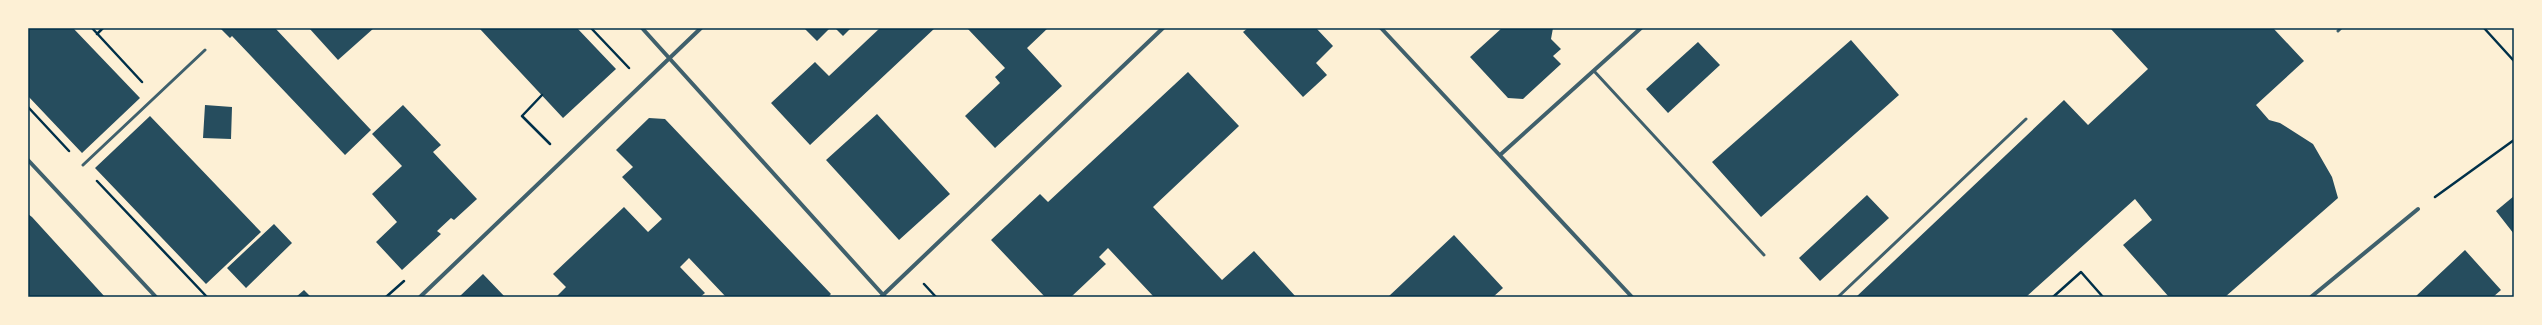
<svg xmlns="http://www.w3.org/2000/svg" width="2542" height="325" font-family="Karla,sans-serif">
<rect width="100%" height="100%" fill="#fdf0d5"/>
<path fill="#264d5e" d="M28 28H73L140 98 82 153 28 96Z
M220 28H275L371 130 345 155 232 36 230 38Z
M309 28H374L338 60Z
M481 28H577L616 69 563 118 480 29Z
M804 28H830L817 41Z
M835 28H851L843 36Z
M880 28H935L810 145 771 103 815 62 829 76Z
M967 28H1048L1027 48 1062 86 995 148 965 116 1000 83 995 77 1005 68Z
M1248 28H1316L1333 46 1316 63 1327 75 1303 97 1243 32Z
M1502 28H1553L1551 39 1561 49 1553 56 1561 64 1523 99 1508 98 1470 57Z
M2110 28H2273L2304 61 2256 105 2269 120 2280 123 2313 144 2332 177 2338 198 2225 297H2169L2123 245 2152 220 2135 199 2026 297H1856L2064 100 2088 125 2148 69Z
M1851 40 1899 95 1761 217 1712 162Z
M1698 42 1720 65 1668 113 1646 89Z
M1188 72 1239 126 1153 207 1222 280 1254 251 1296 297H1154L1108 248 1099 257 1106 264 1071 297H1045L991 240 1040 194 1048 202Z
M205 105 232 107 231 139 203 138Z
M403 105 441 145 433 152 477 199 454 220 451 218 437 231 441 234 402 270 376 242 397 222 372 194 402 166 372 134Z
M877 114 950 194 899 240 826 160Z
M150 116 261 232 206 284 95 168Z
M649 118 665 119 831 294 828 297H726L689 258 680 267 705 293 700 297H556L566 287 553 274 624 207 648 232 662 219 622 177 633 167 616 150Z
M1867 195 1889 218 1820 281 1799 258Z
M2514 196V234L2496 211Z
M28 214 32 217 105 297H28Z
M274 224 292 243 246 288 227 268Z
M1454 235 1503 288 1493 297H1388Z
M2465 250 2501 290 2493 297H2415Z
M483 274 505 297H459Z
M304 290 311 297H296Z"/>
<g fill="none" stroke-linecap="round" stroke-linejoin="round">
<path stroke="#003049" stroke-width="2.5" d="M92 28 142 82
M591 28 629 68
M2484 28 2514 61
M97 34 103 28
M542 95 522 116 550 144
M28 107 69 151
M97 181 207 297
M2435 197 2514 140
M924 284 936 297
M386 297 404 281
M2053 297 2081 272 2103 297"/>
<path stroke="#3f606c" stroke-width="3" d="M2338 31 2341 28
M1594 71 1764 255
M83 165 205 50
M1838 297 2026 119"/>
<path stroke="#3f606c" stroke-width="4" d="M642 28 885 297
M1381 28 1632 297
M1500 155 1641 28
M28 160 156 297
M420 297 701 28
M881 297 1163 28
M2311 297 2418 209"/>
</g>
<rect width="2542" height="325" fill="none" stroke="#fdf0d5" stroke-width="58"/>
<rect x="29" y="29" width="2484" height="267" fill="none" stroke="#003049" stroke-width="1.5"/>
</svg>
